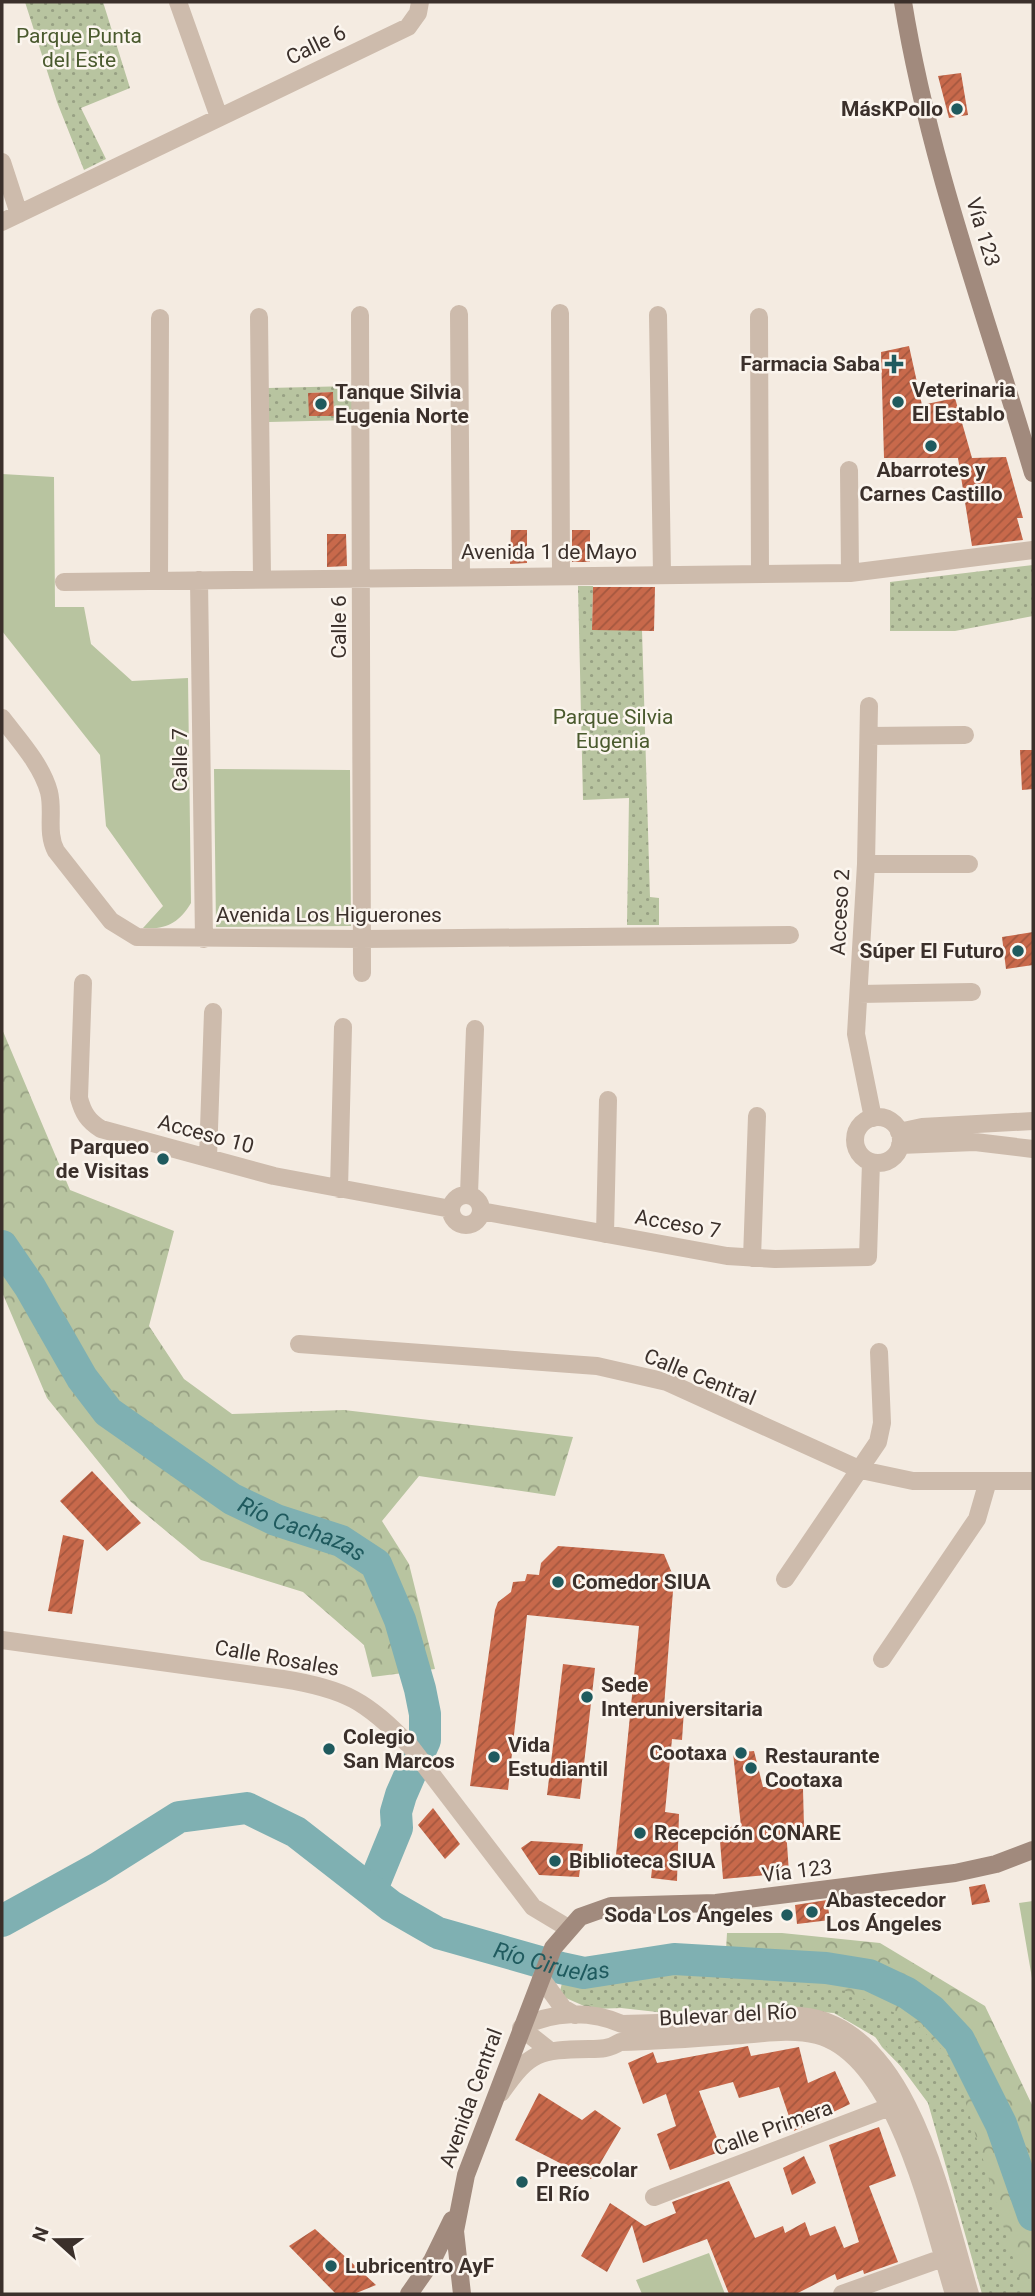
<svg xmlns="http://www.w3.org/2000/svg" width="1035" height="2296" font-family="Roboto,sans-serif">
<defs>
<pattern id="forest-crowns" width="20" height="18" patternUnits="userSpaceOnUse" patternTransform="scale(1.75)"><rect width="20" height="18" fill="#b8c4a0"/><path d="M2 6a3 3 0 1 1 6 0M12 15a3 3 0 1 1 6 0" fill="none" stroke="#97a083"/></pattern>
<pattern id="park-dots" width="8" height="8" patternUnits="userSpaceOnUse" patternTransform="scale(1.75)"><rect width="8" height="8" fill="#b8c4a0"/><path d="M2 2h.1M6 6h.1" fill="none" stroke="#97a083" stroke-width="1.8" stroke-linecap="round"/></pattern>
<pattern id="building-hatch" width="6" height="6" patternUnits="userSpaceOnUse" patternTransform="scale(1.75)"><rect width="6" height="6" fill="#c8694b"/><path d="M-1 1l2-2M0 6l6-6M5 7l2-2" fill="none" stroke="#a4573f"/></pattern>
</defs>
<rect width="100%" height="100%" fill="#f4ebe1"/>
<path fill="#b8c4a0" d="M2 474 54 477 55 607H84L91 644 132 681 188 678 191 903C179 923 166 930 143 928L163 906 106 826 100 755 2 631Z
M214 769 350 770 351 926 216 927Z
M1033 1901V1984L1019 1903Z
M709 2253 725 2294H642L636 2280Z"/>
<path fill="url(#forest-crowns)" d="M2 1029 70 1190 174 1231 149 1326 184 1379 232 1414 344 1410 573 1437 555 1496 419 1476 382 1521 409 1564 435 1669 372 1677 364 1645 303 1592 201 1560 131 1502 47 1398 2 1292Z
M727 1933H782L880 1943 985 2006 1033 2107V2294H1016L933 2099 882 2047 862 2017 789 1997 744 2004 591 2009 559 1995 565 1971 587 1976 677 1964 725 1967Z"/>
<path fill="url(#park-dots)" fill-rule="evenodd" d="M25 2H103L130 88 81 108 106 159 84 170 57 102Z
M352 386 353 420 269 422 268 388ZM333 392 334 416H309V393Z
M1033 565V616L955 631H890V582Z
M578 586H593L592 630H642L650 897 659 898V925H627L629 798 583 800Z
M682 1971 770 1979 846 1991 913 2021 953 2061 1024 2294H982L928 2103 882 2041 834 2013 796 2010 666 2013 585 2004 563 1991 566 1974 585 1980Z"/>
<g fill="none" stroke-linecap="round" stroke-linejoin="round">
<g stroke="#7fb0b2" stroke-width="32">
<path id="s1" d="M2 1246 30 1287 82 1378 108 1412 232 1499 276 1520 341 1541 376 1564 400 1620 420 1689 425 1714V1740L401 1795 396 1812 397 1828 372 1889"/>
<path id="s2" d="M2 1921 98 1868 179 1817 247 1808 296 1832 391 1906 438 1933 561 1968 584 1973 674 1959 826 1968 869 1975 907 1993 931 2010 959 2040 1001 2124 1033 2215"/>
</g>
</g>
<path fill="url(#building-hatch)" d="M961 73 968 115 949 118 938 76Z
M909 346 922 405 955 398 972 458 1006 457 1023 518H1017L1023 540 972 546 958 458H884L881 352Z
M333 392 334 416H309L308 393Z
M511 530H527V563L510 564Z
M572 530H590V562H572Z
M327 534H346L347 566 327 567Z
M593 587H655L654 631 592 630Z
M1020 750H1033V789L1022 790Z
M1033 932V965L1006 969 1002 937Z
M92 1471 141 1523 107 1551 60 1501Z
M63 1535 84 1540 72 1614 48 1611Z
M558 1546 664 1554 674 1578 664 1707 684 1710 682 1740 672 1739 665 1812 679 1814 677 1881 651 1878 652 1869 615 1865 639 1626 527 1615 508 1790 470 1786 495 1610 498 1602 511 1592 513 1582 525 1581 527 1574 539 1575 541 1563Z
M563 1664 595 1668 580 1799 547 1795Z
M754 1751 763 1787 803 1789 804 1827 786 1829 789 1873 723 1879 719 1828 741 1826 733 1753Z
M433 1808 460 1844 445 1859 418 1825Z
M531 1841 583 1844 579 1877 539 1875 521 1848Z
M985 1884 990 1902 972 1905 969 1887Z
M827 1900 830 1920 797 1924 795 1905Z
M748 2046 751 2056 799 2047 808 2083 835 2071 850 2104 794 2131 779 2087 739 2098 733 2082 699 2091 722 2151 670 2170 657 2134 676 2126 666 2094 643 2104 628 2063 653 2052 657 2063Z
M539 2093 582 2120 595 2110 621 2128 591 2179 515 2140Z
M879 2127 896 2176 869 2186 898 2262 864 2274 863 2270 837 2280 835 2274 796 2294H729L707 2239 643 2263 632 2225 607 2272 581 2256 610 2203 645 2226 676 2213 672 2202 729 2181 755 2238 783 2226 785 2233 805 2222 810 2236 835 2226 844 2248 859 2242 829 2145Z
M804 2156 816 2183 792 2195 783 2168Z
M315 2229 376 2285 354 2294H336L289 2246Z"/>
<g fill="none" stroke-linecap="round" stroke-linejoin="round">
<path stroke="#cdbbac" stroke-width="18" d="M178 2 219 117
M2 162 19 214
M2 222 408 27 418 13 420 2
M560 313 561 575
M459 314 461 576
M360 315 362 973
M658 315 662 574
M259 317 262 578
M759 317 760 574
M849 470 850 573
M199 580 204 939
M159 581 160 318
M64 582 850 573 1033 550
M869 706 866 864 856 1034 873 1118
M2 718C18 739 42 765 49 792 54 812 46 832 56 851L111 921 137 937 362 939 790 935
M869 736 965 735
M866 864H969
M83 983 79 1098C83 1113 88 1121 101 1129L274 1176 451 1209
M859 994 972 992
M855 1140a23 23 0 1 1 46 0a23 23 0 1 1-46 0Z
M899 1132 922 1127 1033 1121
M900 1145 975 1142 1033 1149
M208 1158 213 1012
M339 1189 343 1027
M469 1194 475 1029
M451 1210a15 15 0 1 1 30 0a15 15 0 1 1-30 0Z
M481 1211 727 1256 775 1259 868 1257 871 1162
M605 1234 608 1100
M752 1258 757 1116
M299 1344 597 1366 667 1382 861 1470 913 1481H1033
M785 1579 878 1442 882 1423 879 1352
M2 1640 283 1679C346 1689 366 1701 410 1746L533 1907 568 1928
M882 1659 977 1519 988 1481
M541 1978 563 2008 575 2015
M549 2050 521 2028C551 2011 590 2010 622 2024 661 2023 700 2022 739 2019 762 2018 787 2013 809 2017 913 2035 944 2209 970 2294
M501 2093C530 2051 539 2050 589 2049 601 2049 609 2049 620 2042 661 2041 701 2038 742 2035 766 2033 793 2029 817 2035 898 2056 932 2224 954 2294
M654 2197 900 2103
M842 2294 954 2254"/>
<path stroke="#a18a7d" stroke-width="18" d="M903 2C929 163 987 317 1033 473
M409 2294 432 2261 452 2220
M462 2294 455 2231 466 2175 553 1948 580 1917 611 1906 716 1903 955 1873 996 1864 1033 1850"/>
</g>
<g fill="#1f5a5e" stroke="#fbf5ee" stroke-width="2.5">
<circle cx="957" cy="109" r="7"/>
<path d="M890.5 353.5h7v7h7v7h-7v7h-7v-7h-7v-7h7z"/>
<circle cx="898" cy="402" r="7"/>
<circle cx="321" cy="404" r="7"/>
<circle cx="931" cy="446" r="7"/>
<circle cx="1018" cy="951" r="7"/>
<circle cx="163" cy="1159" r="7"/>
<circle cx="558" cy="1582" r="7"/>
<circle cx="587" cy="1697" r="7"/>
<circle cx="329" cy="1749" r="7"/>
<circle cx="741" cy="1753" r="7"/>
<circle cx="494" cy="1757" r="7"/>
<circle cx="751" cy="1768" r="7"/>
<circle cx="640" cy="1833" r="7"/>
<circle cx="555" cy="1861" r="7"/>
<circle cx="812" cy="1912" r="7"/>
<circle cx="787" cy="1915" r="7"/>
<circle cx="522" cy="2182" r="7"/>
<circle cx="331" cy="2266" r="7"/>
</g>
<g text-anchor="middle" stroke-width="5" stroke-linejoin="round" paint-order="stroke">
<g font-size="21" fill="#4a5a2e" stroke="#fbf5ee">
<text x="79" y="43">Parque Punta<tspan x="79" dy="24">del Este</tspan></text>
<text x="613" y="724">Parque Silvia<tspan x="613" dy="24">Eugenia</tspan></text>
</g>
<g font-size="21" fill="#3b302b" stroke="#fbf5ee">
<text transform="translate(316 45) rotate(-26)" y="7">Calle 6</text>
<text transform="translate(983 232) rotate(73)" y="7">Vía 123</text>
<text x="549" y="559">Avenida 1 de Mayo</text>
<text transform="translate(339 627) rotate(-90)" y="7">Calle 6</text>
<text transform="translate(180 760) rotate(-90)" y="7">Calle 7</text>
<text transform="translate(840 912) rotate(-87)" y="7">Acceso 2</text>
<text x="329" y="922">Avenida Los Higuerones</text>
<text transform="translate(206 1134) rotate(15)" y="7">Acceso 10</text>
<text transform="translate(678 1224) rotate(10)" y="7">Acceso 7</text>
<text transform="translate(700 1377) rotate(22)" y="7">Calle Central</text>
<text transform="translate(277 1658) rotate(10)" y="7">Calle Rosales</text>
<text transform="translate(797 1871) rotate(-7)" y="7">Vía 123</text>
<text transform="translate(728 2015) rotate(-3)" y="7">Bulevar del Río</text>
<text transform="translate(471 2098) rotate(-70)" y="7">Avenida Central</text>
<text transform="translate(773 2128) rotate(-20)" y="7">Calle Primera</text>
</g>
<g font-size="21" font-weight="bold" fill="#3b302b" stroke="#fbf5ee" text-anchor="start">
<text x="943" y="116" text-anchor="end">MásKPollo</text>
<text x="880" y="371" text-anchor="end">Farmacia Saba</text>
<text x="912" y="397">Veterinaria<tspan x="912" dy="24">El Establo</tspan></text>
<text x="335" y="399">Tanque Silvia<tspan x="335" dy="24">Eugenia Norte</tspan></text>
<text x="931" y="477" text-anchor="middle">Abarrotes y<tspan x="931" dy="24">Carnes Castillo</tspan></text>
<text x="1004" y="958" text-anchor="end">Súper El Futuro</text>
<text x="149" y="1154" text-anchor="end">Parqueo<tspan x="149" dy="24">de Visitas</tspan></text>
<text x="572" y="1589">Comedor SIUA</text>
<text x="601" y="1692">Sede<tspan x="601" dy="24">Interuniversitaria</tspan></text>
<text x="343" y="1744">Colegio<tspan x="343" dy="24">San Marcos</tspan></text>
<text x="508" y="1752">Vida<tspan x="508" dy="24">Estudiantil</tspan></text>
<text x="727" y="1760" text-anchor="end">Cootaxa</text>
<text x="765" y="1763">Restaurante<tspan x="765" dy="24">Cootaxa</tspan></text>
<text x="654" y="1840">Recepción CONARE</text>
<text x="569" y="1868">Biblioteca SIUA</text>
<text x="826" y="1907">Abastecedor<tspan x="826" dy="24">Los Ángeles</tspan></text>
<text x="773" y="1922" text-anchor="end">Soda Los Ángeles</text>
<text x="536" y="2177">Preescolar<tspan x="536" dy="24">El Río</tspan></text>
<text x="345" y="2273">Lubricentro AyF</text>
</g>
<g font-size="23" font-style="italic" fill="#1f5a5e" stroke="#fbf5ee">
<text dy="8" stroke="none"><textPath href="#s1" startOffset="425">Río Cachazas</textPath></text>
<text dy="8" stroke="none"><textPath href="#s2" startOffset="621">Río Ciruelas</textPath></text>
</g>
</g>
<rect width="1035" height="2296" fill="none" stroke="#3b302b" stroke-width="7"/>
<g transform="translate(56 2240) rotate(291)" stroke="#fbf5ee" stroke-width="5" paint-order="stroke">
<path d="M0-5L12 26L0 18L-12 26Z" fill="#3b302b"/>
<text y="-10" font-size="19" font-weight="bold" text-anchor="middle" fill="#3b302b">N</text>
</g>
</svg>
